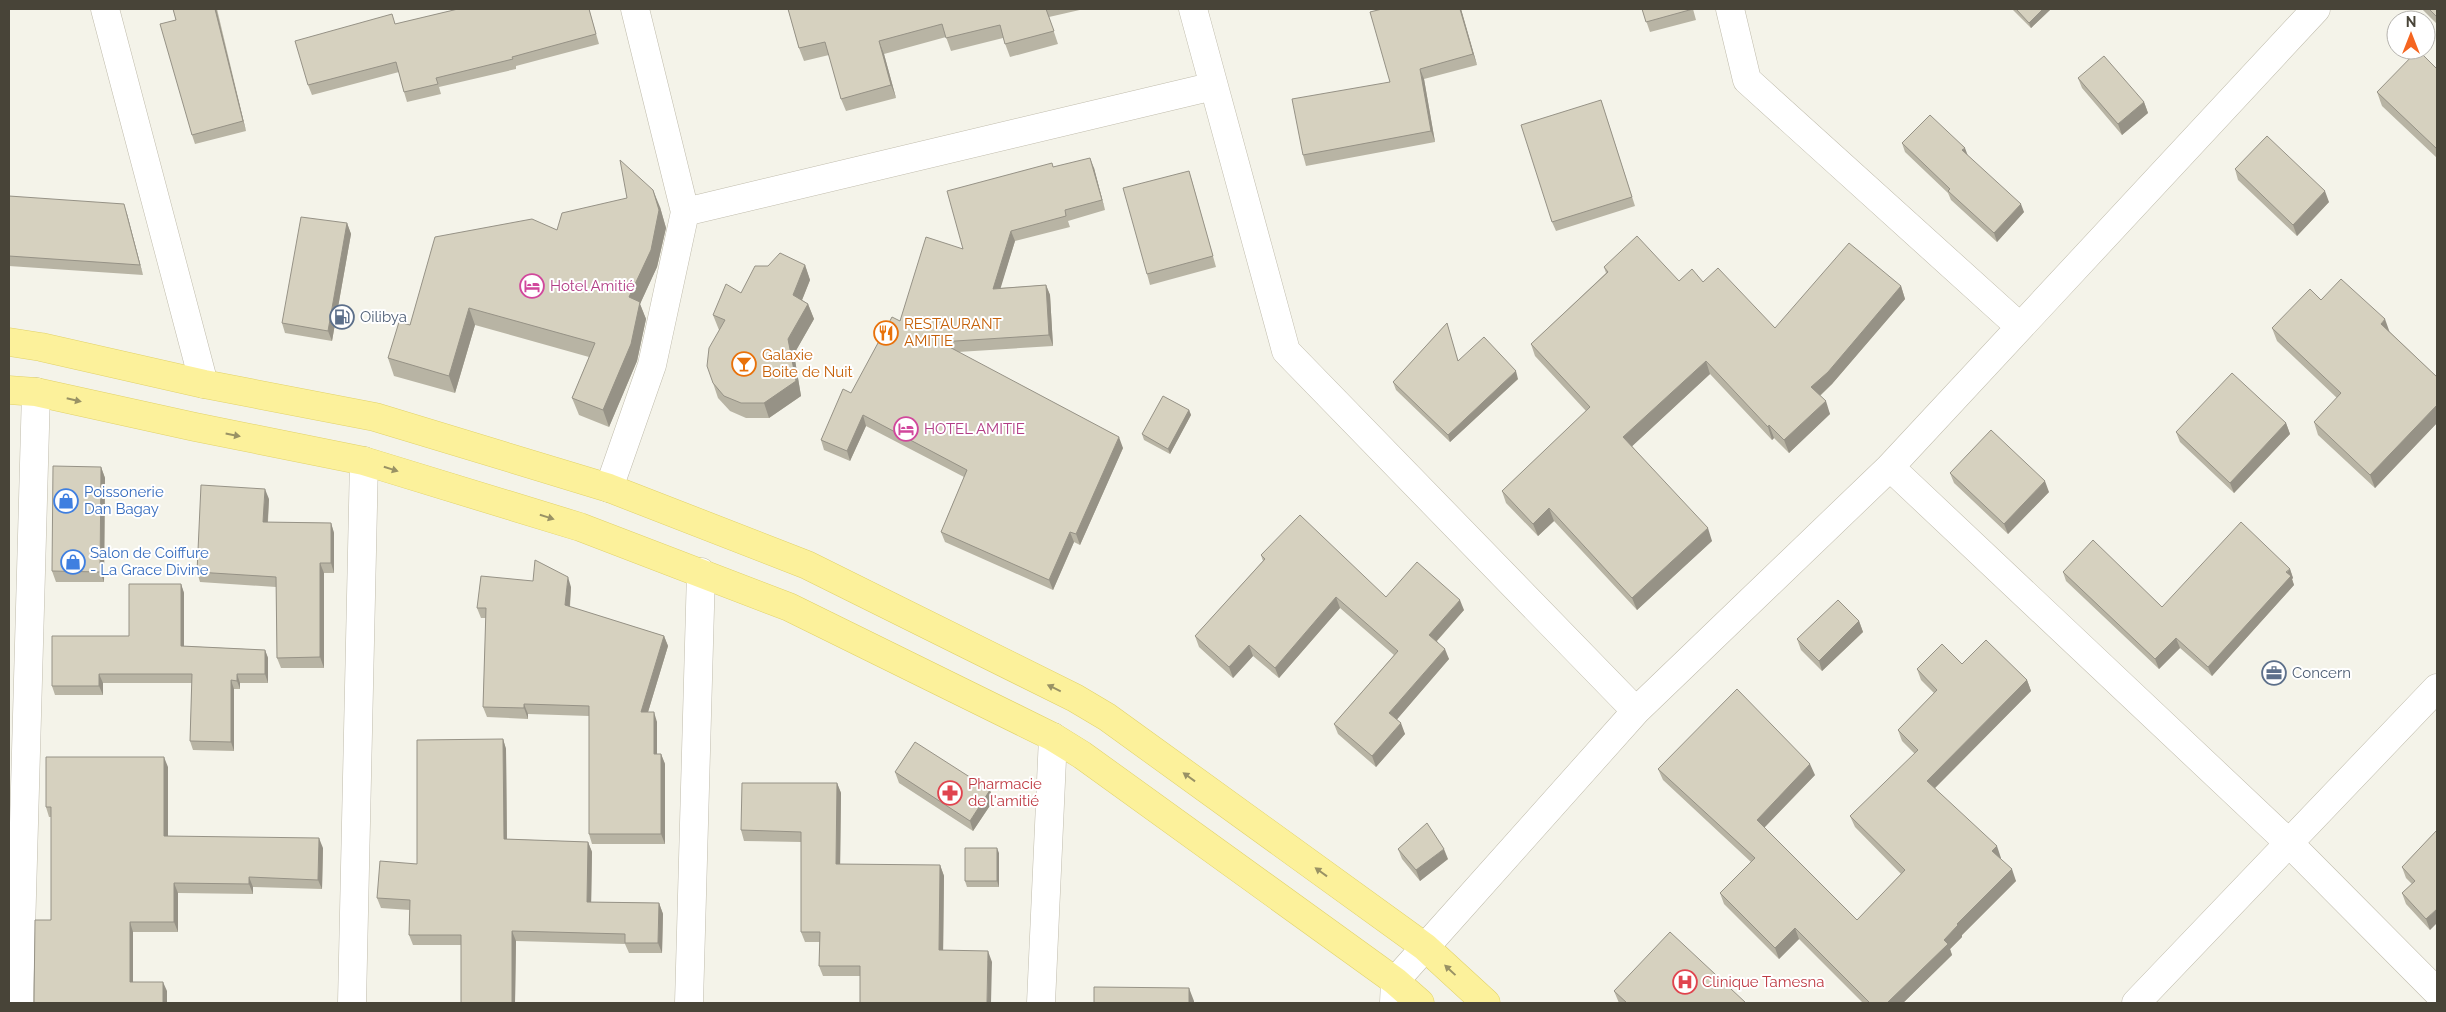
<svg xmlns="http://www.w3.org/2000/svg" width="2446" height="1012" font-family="Raleway,sans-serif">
<rect width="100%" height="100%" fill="#f4f3e9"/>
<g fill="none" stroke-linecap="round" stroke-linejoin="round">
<g stroke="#c0bcac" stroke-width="29">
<path id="minor" d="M105 9 204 384
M1193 9 1286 351 1636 711
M1730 9 1747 80 2019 326
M685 212 1214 86
M1890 467 2290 844 2437 992
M609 488 652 365 685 212 635 9
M19 1003 36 392
M352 1003 364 461
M689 1003 701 572
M1041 1003 1053 737
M1394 1003 1395 981 1636 711 1890 467 2316 9
M2136 1003 2437 688"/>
</g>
<g stroke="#e1d26a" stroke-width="29">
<path id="major" d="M9 342 41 347 204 384 375 417 609 488 807 565 1075 698 1107 717 1425 947 1486 1003
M9 390 36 392 195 427 364 461 580 527 789 607 1053 737 1082 755 1395 981 1420 1003"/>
</g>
<use href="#minor" stroke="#fff" stroke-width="28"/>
<use href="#major" stroke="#fcf19b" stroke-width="28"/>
</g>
<path fill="#b8b4a4" d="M173 9H217L246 131 195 144 192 135 176 20Z
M458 9H589L599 44 516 66V69L439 87 441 94 407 102 404 92 399 72 312 95 308 85 396 24Z
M788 9H1084L1049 17 1058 44 1010 57 1003 38 951 51 946 37 884 54 896 98 846 111 841 99 829 55 804 61 799 48Z
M1382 9H1461L1477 65 1424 79 1435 142 1306 166 1303 155 1390 82Z
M1642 9H1693L1696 20 1650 32Z
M2012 9H2051L2031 28Z
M2422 9H2437V24Z
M2437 69V158L2382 106 2377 92Z
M2078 78 2144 102 2148 113 2122 135 2082 88Z
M1601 100 1635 206 1556 231 1552 222Z
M1902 143 1967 155 2024 212 1997 242 1951 200 1948 193 1905 152Z
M1054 167 1094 168 1105 210 1068 221 1070 227 1015 241 1000 288 1046 285 1050 295 1053 346 958 352 1123 448 1080 545 1074 542 1053 590 945 542 941 532 964 477 866 426 850 461 824 450 821 440 900 321 963 249Z
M2235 169 2329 202 2297 236 2238 180Z
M1189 171 1192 181 1216 267 1150 285 1147 274Z
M9 196 127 214 143 275 9 266Z
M660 207 666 228 657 267 640 304 646 319 637 361 609 427 579 415 572 398 589 357 475 325 455 393 394 376 388 358 410 325 557 230Z
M347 223 351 234 332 341 285 333 282 323Z
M805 265 810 280 802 300 808 304 814 319 794 354 801 396 769 418H746L730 411 718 398 713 383 719 330 713 315 741 293 768 266Z
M1604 267 1679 281 1703 282 1775 328 1901 286 1905 299 1832 384 1820 396 1830 414 1789 453 1774 438 1772 440 1710 374 1632 446 1712 541 1637 610 1554 521 1538 536 1506 503 1502 491 1586 411 1535 356 1531 344 1606 273Z
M2321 300 2390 332 2437 377V423L2375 488 2318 435 2314 422 2337 398 2277 341 2272 328Z
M1447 323 1458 361 1518 379 1450 442 1396 390 1393 382Z
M1189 410 1191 415 1170 454 1144 440 1142 434Z
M2286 423 2290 434 2234 493 2180 442 2176 432Z
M101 467 105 478 104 582H56L52 571Z
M1950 473 2049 492 2008 534 1954 483Z
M269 499 268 522 331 523 334 533V573H324V668H281L277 658 276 587 200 582 197 572Z
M1261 555 1386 597 1464 610 1437 641 1449 659 1397 719 1405 734 1376 767 1338 734 1334 724 1394 655 1340 608 1279 678 1253 656 1233 678 1199 647 1195 636 1263 561Z
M2290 569 2293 578 2292 579 2294 585 2212 676 2180 648 2159 669 2066 581 2063 572 2162 607Z
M181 584 184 593V646L265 650 268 658V683H240V689H234V751L193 750 190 741 192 683H103V695H55L52 686 129 636Z
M571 587 570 607 664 636 668 646 648 712 657 722V754H661L665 764V844H592L589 834V716L528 714V719L487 717 483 707 486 618H481L477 608Z
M1859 621 1863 632 1822 671 1801 650 1797 639Z
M1962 664 2027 680 2031 691 1935 788 2001 858 2000 859 2016 881 1962 935V937L1950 949 1952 955 1903 1003H1863L1799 939 1779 959 1724 904 1720 893 1751 862 1663 780 1658 769 1815 775 1764 828 1857 920 1901 874 1855 827 1850 816 1915 754 1902 741 1898 730 1934 693 1921 680 1917 669Z
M503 739 506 749 507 839 588 842 592 852 591 902 659 903 663 914 662 953H629L625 944 516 941 515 1003H461V945H413L409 935 410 910 381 908 377 898 417 864Z
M168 767V836L323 848 322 889 253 887V894L178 893V932H133V982L167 991V1003H34L51 920V817H49L46 807Z
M895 772 990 790 993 801 973 831 899 783Z
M837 783 841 793 840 865H940L944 876 943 950 992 962 860 976H823L819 966 820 942H805L801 932V842L744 841 741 830Z
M2437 830 2430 930 2406 904 2402 893 2412 884 2406 878 2402 867Z
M1398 849 1448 859 1420 881 1402 859Z
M999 853V887H967L965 881Z
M1614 991 1746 1003H1619Z"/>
<path fill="#969286" d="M215 9H216L246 131 243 121Z
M1460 9H1461L1477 65 1473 54Z
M2043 9H2051L2031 28 2029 23Z
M879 41 884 54 896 98 891 85Z
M1420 69 1424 79 1435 142 1431 131Z
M2144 102 2148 113 2122 135 2118 124Z
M1965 148 1968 156 1962 150Z
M1090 158 1094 168 1105 210 1102 200Z
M653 190 660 207 666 228 657 267 640 304 646 319 637 361 609 427 603 410Z
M2325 191 2329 202 2297 236 2293 225Z
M124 204 127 214 143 275 140 265Z
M2021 204 2024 212 1997 242 1994 233Z
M347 223 351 234 332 341 328 331Z
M1011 231 1015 241 997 300 993 289Z
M805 265 810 280 798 310 793 295Z
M1046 285 1050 295 1053 346 1049 335Z
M1901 286 1905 299 1832 384 1816 399 1811 387Z
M808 304 814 319 794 354 801 396 769 418 764 403 788 339Z
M469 308 475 325 455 393 449 376Z
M2385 319 2390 333 2381 324Z
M1706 361 1710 374 1628 450 1623 437Z
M1516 371 1518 379 1450 442 1448 435Z
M1826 401 1830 414 1789 453 1784 440Z
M2437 405V423L2375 488 2370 475Z
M1189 410 1191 415 1170 454 1168 449Z
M863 415 866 426 850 461 847 451Z
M2286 423 2290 434 2234 493 2230 483Z
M1769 425 1774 438 1772 440 1768 427Z
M1119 437 1123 448 1080 545 1076 534Z
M101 467 105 478 104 582 100 572Z
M2045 481 2049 492 2008 534 2004 524Z
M265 489 269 499 267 532 263 522Z
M1549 508 1554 521 1538 536 1533 524Z
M331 523 334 533V573L331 563Z
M1708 528 1712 541 1637 610 1632 598Z
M1070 532 1074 542 1053 590 1049 580Z
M320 563 324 573V668L320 657Z
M2290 569 2293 578 2292 579 2294 585 2212 676 2208 667Z
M568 577 571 587 569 616 565 605Z
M181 584 184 593V654L181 646Z
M1336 597 1340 608 1279 678 1275 668Z
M1460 600 1464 610 1433 645 1429 635Z
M1859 621 1863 632 1822 671 1819 661Z
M664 636 668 646 645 722 641 712Z
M2176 638 2180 648 2159 669 2155 659Z
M1249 645 1253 656 1233 678 1229 667Z
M1445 649 1449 659 1393 724 1389 713Z
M265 650 268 658V683L265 674Z
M99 674 103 683V695L99 686Z
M237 674 240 683V689L237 681Z
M231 680 234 689V751L231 742Z
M2027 680 2031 691 1931 792 1927 781Z
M524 704 528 714V719L524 708Z
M654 712 657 722V764L654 754Z
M1401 723 1405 734 1376 767 1372 756Z
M503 739 506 749 507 849 504 839Z
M661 754 665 764V844L661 834Z
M164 757 168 767V846L164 836Z
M1810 764 1815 775 1761 831 1757 820Z
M837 783 841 793 840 875 836 864Z
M990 790 993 801 973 831 970 821Z
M319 838 323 848 322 889 318 880Z
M588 842 592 852 591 912 587 902Z
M1997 846 2001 858 1996 862 1992 851Z
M997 848 999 853V887L997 881Z
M1444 849 1448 859 1420 881 1416 870Z
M940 865 944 876 943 960 939 950Z
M2012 869 2016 881 1962 935V937L1950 949 1952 955 1903 1003H1887L1957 924Z
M249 877 253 887V894L249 884Z
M174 883 178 893V932L174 922Z
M659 903 663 914 662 953 658 943Z
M2437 909V923L2430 930 2426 919Z
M130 922 133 932V991L130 982Z
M1795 928 1799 939 1779 959 1775 948Z
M512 931 516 941 515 1003H512Z
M988 951 992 962 991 1003H987Z
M163 982 167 991V1003H163Z
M1189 988 1194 1001V1003H1189Z"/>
<path fill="#d6d1bf" stroke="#969286" d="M173 9H215L243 121 192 135 160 24 176 20Z
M458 9H589L596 34 512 57 513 59 436 78 438 84 404 92 396 62 308 85 295 41 392 14 395 24Z
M788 9H1046L1054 31 1005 44 1000 25 946 38 942 24 879 41 891 85 841 99 825 42 799 48Z
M1382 9H1460L1473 54 1420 69 1431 131 1303 155 1292 99 1390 82 1370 12Z
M1642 9H1693L1646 22Z
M2016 9H2043L2029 23Z
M2429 9H2437V17Z
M2418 50 2437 69V149L2377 92Z
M2104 56 2144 102 2118 124 2078 78Z
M1601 100 1632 197 1552 222 1521 125Z
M1930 115 1965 148 1962 150 2021 204 1994 233 1948 191 1950 189 1902 143Z
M2267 136 2325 191 2293 225 2235 169Z
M1090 158 1102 200 1065 210 1066 216 1011 231 993 289 1046 285 1049 335 940 342 1119 437 1076 534 1070 532 1049 580 941 532 967 470 863 415 847 451 821 440 843 389 851 393 892 317 900 321 926 237 963 249 947 191 1052 163 1053 167Z
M620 160 653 190 659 210 651 250 629 297 640 302 631 344 603 410 572 398 595 343 469 308 449 376 388 358 399 322 410 325 435 237 532 219 557 230 562 213 627 198Z
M1189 171 1213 256 1147 274 1123 188Z
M9 196 124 204 140 265 9 256Z
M301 217 347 223 328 331 282 323Z
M1637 236 1679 281 1692 269 1703 282 1718 268 1775 328 1849 243 1901 286 1828 372 1811 387 1826 401 1784 440 1769 425 1768 427 1706 361 1623 437 1708 528 1632 598 1549 508 1533 524 1502 491 1590 407 1531 344 1608 272 1604 267Z
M780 253 805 265 793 295 808 304 788 339 796 381 764 403H741L724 396 713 383 707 366 709 348 725 320 713 315 726 284 741 293 755 266H768Z
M2341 279 2385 319 2381 324 2437 377V405L2370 475 2314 422 2341 393 2272 328 2310 289 2321 300Z
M1447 323 1458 361 1484 337 1516 371 1448 435 1393 382Z
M2232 373 2286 423 2230 483 2176 432Z
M1163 396 1189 410 1168 449 1142 434Z
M1991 430 2045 481 2004 524 1950 473Z
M53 466 101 467 100 572 52 571Z
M201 485 265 489 263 522 331 523V563H320V657L277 658 276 577 197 572Z
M1300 515 1386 597 1417 562 1460 600 1429 635 1445 649 1389 713 1401 723 1372 756 1334 724 1398 651 1336 597 1275 668 1249 645 1229 667 1195 636 1265 559 1261 555Z
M2241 522 2290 569 2286 572 2291 576 2208 667 2176 638 2155 659 2063 572 2093 540 2162 607Z
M535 560 568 577 565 605 664 636 641 712H654V754H661V834H589V706L524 704V708L483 707 486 608H477L481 576 533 581Z
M129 584H181V646L265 650V674H237V681L231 680V742L190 741 192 674H99V686H52V636H129Z
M1838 600 1859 621 1819 661 1797 639Z
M1986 640 2027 680 1927 781 1997 846 1992 851 2012 869 1957 924 1958 925 1944 940 1948 944 1887 1003H1870L1795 928 1775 948 1720 893 1755 858 1658 769 1737 689 1810 764 1757 820 1857 920 1905 870 1850 816 1918 750 1898 730 1937 690 1917 669 1942 644 1962 664Z
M503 739 504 839 588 842 587 902 659 903 658 943H625V934L512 931V1003H461V935H409L410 900 377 898 380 861 417 864V740Z
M915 742 990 790 970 821 895 772Z
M46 757H164V836L319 838 318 880 249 877V884L174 883V922H130V982H163V1003H34L35 920H51V807H46Z
M742 783H837L836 864 940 865 939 950 988 951 987 1003H860V966H819L820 932H801V832L741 830Z
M1427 823 1444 849 1416 870 1398 849Z
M2437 830V909L2426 919 2402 893 2415 881 2402 867Z
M965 848H997V881H965Z
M1670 932 1746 1003H1627L1614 991Z
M1094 987 1189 988V1003H1094Z"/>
<defs><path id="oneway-solid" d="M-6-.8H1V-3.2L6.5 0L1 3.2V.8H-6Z" transform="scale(1.25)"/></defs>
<g fill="#999265">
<use href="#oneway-solid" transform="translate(74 400) rotate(13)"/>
<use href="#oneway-solid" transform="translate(233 435) rotate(11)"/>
<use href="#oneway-solid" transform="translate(391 469) rotate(17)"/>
<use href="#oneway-solid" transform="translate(547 517) rotate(17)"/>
<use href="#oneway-solid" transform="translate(1054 688) rotate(-154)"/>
<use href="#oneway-solid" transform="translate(1189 777) rotate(-144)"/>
<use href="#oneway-solid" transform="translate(1321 872) rotate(-144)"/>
<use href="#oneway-solid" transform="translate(1450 970) rotate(-137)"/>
</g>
<defs>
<g id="hotel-ring" transform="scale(1.25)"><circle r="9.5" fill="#fff" stroke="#d1479c" stroke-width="1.5"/><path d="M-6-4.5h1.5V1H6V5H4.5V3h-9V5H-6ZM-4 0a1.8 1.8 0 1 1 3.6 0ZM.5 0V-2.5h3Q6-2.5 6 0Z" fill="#d1479c"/></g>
<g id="fuel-ring" transform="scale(1.25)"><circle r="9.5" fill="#fff" stroke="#5c6f8a" stroke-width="1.5"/><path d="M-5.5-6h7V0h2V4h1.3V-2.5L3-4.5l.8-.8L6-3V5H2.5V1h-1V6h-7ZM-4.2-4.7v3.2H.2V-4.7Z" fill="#5c6f8a"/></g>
<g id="restaurant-ring" transform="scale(1.25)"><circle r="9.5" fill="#fff" stroke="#e8710a" stroke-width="1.5"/><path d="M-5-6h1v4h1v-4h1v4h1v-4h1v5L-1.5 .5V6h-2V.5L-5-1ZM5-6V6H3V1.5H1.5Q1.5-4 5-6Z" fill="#e8710a"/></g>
<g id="bar-ring" transform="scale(1.25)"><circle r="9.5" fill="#fff" stroke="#e8710a" stroke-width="1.5"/><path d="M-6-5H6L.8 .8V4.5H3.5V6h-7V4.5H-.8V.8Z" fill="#e8710a"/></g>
<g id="shop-ring" transform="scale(1.25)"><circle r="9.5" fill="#fff" stroke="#3f7fe0" stroke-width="1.5"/><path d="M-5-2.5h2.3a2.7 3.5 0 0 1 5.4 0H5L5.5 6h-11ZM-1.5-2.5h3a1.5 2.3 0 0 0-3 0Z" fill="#3f7fe0"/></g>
<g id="office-ring" transform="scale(1.25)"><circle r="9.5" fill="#fff" stroke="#5c6f8a" stroke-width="1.5"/><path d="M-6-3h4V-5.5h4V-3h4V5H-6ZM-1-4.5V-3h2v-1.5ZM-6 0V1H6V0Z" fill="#5c6f8a"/></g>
<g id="pharmacy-ring" transform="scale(1.25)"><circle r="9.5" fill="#fff" stroke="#e0444e" stroke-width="1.5"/><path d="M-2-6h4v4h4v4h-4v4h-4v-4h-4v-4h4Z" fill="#e0444e"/></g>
<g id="hospital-ring" transform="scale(1.25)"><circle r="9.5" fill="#fff" stroke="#e0444e" stroke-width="1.5"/><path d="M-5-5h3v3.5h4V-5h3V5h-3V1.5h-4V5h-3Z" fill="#e0444e"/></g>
</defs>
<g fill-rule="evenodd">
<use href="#hotel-ring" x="532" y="286"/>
<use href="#fuel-ring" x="342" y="317"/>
<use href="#restaurant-ring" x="886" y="333"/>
<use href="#bar-ring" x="744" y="364"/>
<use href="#hotel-ring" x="906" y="429"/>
<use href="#shop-ring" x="66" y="501"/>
<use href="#shop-ring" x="73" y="562"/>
<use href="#office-ring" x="2274" y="673"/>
<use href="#pharmacy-ring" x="950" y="793"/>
<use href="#hospital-ring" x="1685" y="982"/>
</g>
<g text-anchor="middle" stroke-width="4" stroke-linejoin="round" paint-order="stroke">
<g font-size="15" fill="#b23c85" stroke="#fff" text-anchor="start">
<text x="550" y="291">Hotel Amitié</text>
<text x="924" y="434">HOTEL AMITIE</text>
</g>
<g font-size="15" fill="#4e5e75" stroke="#fff" text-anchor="start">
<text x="360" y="322">Oilibya</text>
<text x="2292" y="678">Concern</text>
</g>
<g font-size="15" fill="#c56008" stroke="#fff" text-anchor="start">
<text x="904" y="329">RESTAURANT<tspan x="904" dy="17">AMITIE</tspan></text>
<text x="762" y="360">Galaxie<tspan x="762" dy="17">Boite de Nuit</tspan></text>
</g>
<g font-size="15" fill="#366cbe" stroke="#fff" text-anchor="start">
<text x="84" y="497">Poissonerie<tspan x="84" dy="17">Dan Bagay</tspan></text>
<text x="90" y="558">Salon de Coiffure<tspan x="90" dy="17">- La Grace Divine</tspan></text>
</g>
<g font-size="15" fill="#be3a42" stroke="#fff" text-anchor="start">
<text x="968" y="789">Pharmacie<tspan x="968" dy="17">de l'amitié</tspan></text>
<text x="1702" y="987">Clinique Tamesna</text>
</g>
</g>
<rect width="2446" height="1012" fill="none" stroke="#484438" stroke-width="20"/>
<g transform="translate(2411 35)"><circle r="24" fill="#ffffff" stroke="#b6b4af"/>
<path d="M0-4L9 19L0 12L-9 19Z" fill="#f56520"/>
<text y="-8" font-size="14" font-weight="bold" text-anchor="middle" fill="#484438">N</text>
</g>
</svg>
